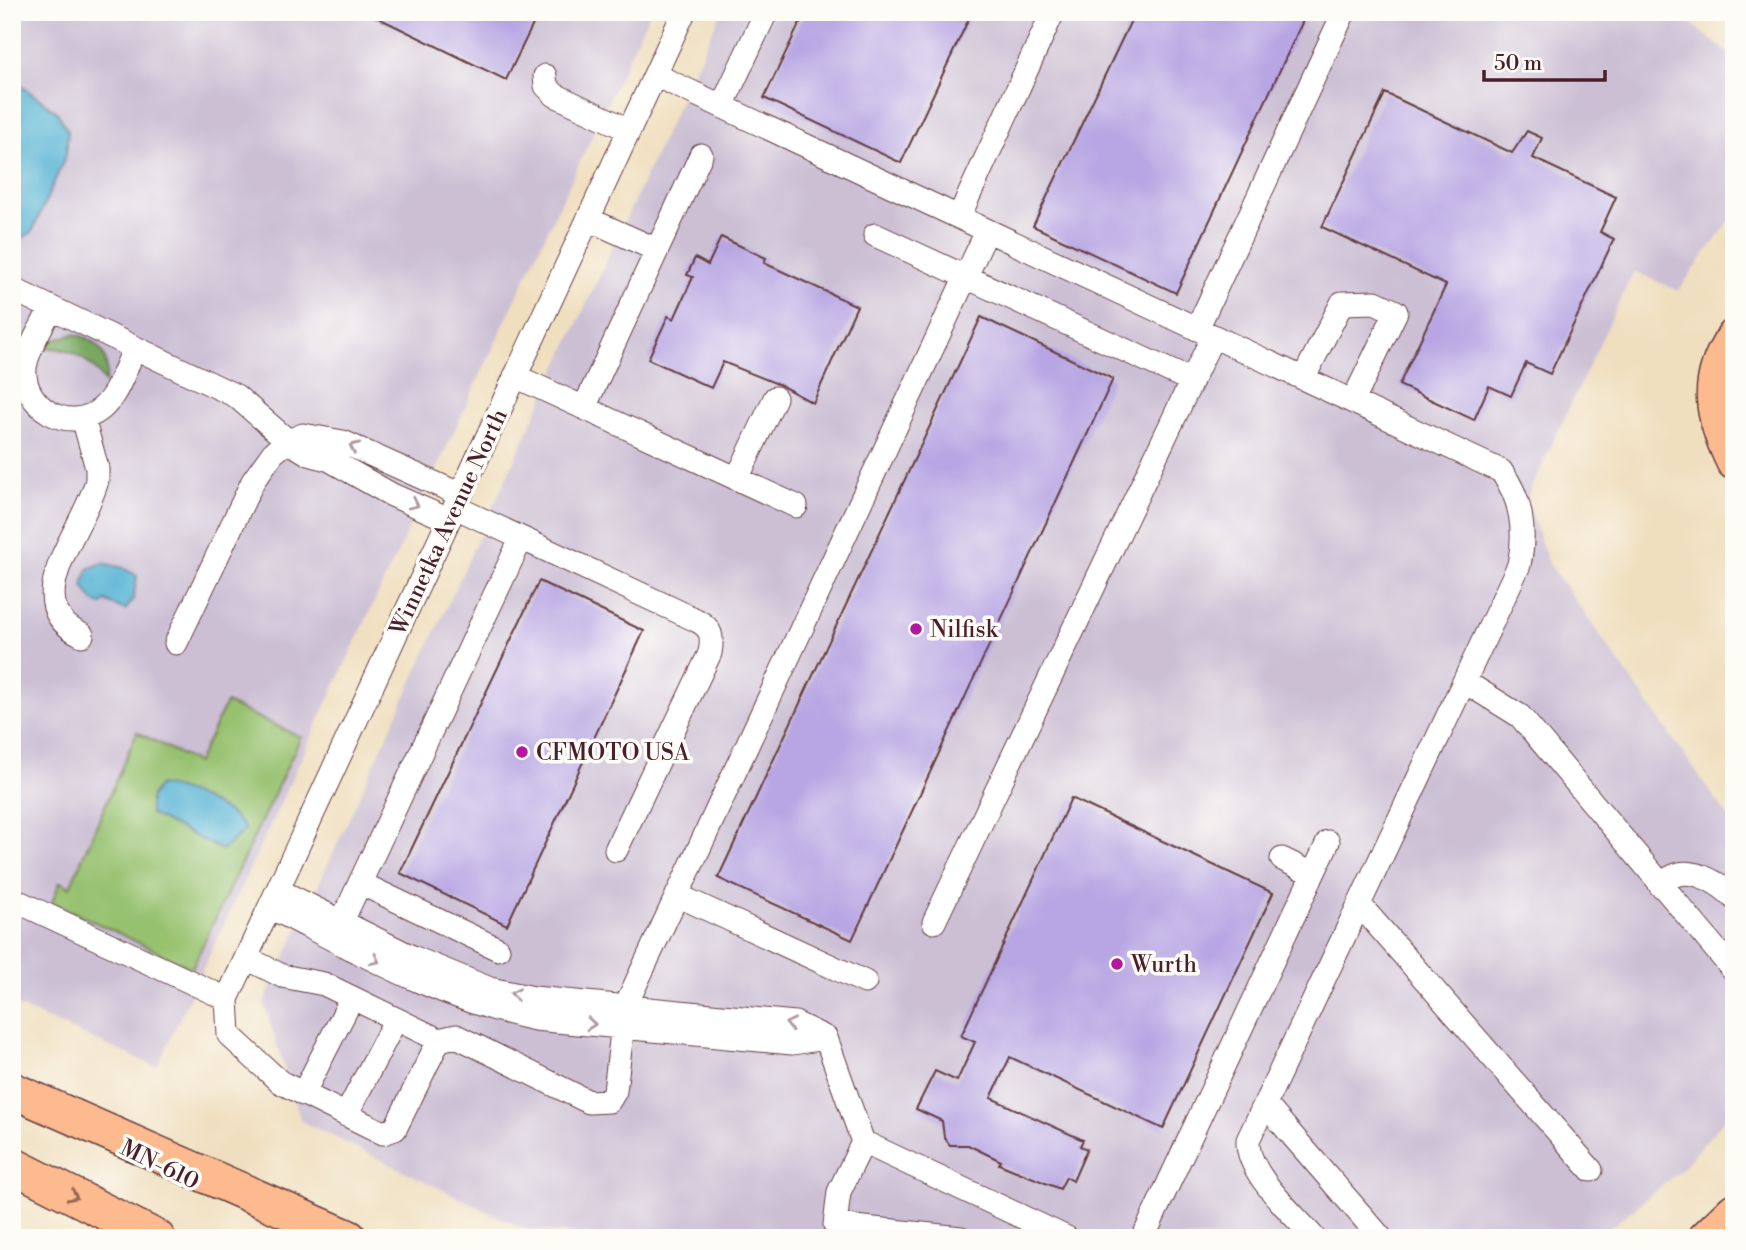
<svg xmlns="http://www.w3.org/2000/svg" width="1746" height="1250" font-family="'Libre Bodoni',serif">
<rect width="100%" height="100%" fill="#fdfcf7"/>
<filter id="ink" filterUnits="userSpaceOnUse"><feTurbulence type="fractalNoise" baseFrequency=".0143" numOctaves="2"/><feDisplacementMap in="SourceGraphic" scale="14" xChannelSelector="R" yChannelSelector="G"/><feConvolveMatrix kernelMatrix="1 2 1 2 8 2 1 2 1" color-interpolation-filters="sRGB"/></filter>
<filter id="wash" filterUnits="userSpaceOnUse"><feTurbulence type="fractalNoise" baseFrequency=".00686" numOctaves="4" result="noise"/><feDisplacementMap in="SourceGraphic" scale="28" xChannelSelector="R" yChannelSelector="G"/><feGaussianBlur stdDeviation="1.57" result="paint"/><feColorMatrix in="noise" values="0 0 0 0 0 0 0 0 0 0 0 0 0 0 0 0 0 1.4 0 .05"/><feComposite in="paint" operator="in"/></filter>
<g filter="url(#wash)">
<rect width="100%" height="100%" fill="#f0dfbf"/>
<path fill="#ccbfd4" d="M12 12H650L157 1067 12 1004Z
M721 12H1677L1734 58V215L1678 291 1634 271 1526 499 1548 562 1734 825V1108L1679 1172 1597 1238H611L524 1229 301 1121 264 1003Z"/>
<path fill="#96c16e" stroke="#70704c" stroke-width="2" d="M226 703 301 737 192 968 52 902 60 882 70 887 137 732 197 763Z"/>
<path fill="#78a761" stroke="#616346" stroke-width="2" d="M74 334C100 340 111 357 105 383 93 361 68 345 43 349L51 341Z"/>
<path fill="#57b3d5" stroke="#506980" stroke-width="2" d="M12 79 57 112 68 131 66 155 32 232 12 244Z
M103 563 123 568 137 576 133 600 125 610 105 601 101 605 93 601 83 586 88 569Z
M159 785C180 787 237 810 245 830L222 850 150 814V798Z"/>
<g id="blocks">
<path fill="#b7a6e3" d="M366 12H539L506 80Z
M805 12H972L901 163 764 98Z
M1135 12H1307L1176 293 1033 226Z
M1385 93 1512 153 1527 131 1542 138 1533 158 1616 197 1600 232 1614 239 1550 374 1526 363 1511 396 1489 386 1474 420 1399 385 1446 285 1322 227Z
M721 237 766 258 764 263 857 306 813 403 780 385 723 362 711 388 648 359 668 316 674 319 693 277 687 275 695 258 708 265Z
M981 317 1113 379 852 940 718 878Z
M539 581 644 631 507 925 400 873Z
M1071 798 1273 893 1163 1129 1010 1057 991 1098 1083 1140 1080 1146 1087 1149 1073 1181 1066 1177 1060 1189 999 1164 1001 1161 968 1145H950L944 1137 942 1121 916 1109 935 1071 957 1081 975 1042 961 1036Z"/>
</g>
</g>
<g filter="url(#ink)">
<use href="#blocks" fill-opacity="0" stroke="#633c41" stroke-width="2"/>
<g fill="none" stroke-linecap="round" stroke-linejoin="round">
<g stroke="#633c41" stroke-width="25">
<path id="minor" d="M655 75 1501 471C1522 498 1526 533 1519 565L1248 1140C1246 1173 1293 1213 1314 1238
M545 76 546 86 555 95 629 130
M722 106 766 12
M959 217 1053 12
M588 219 657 250
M875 235 1192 381
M12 289 236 396 288 441 309 454 330 460 392 495 449 520
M51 308C43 325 27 349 25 368 22 407 69 435 101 409 118 395 125 368 135 348
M1197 329 1344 12
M515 376 796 506
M1304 377 1342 303 1375 302 1396 312 1353 401
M584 408 701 155
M737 479 775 398
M455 507 696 620C712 628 713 637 710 653L616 850
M82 635C14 603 86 528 97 480V468L83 418
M176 643 253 481 273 453 288 441 303 435 343 442 461 495
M1465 682 1520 716 1734 971
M1282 859 1313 874
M360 883 498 949
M1660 885C1665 881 1673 875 1679 874 1698 870 1722 885 1734 898
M677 895 865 982
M12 899 227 999
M1359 904 1591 1170
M270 907C357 951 439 999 535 1019L792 1043 826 1038 795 1023 534 998 490 989 412 957 278 890
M934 922 1213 336
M335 936 521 539
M247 958 282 976 324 984 439 1040 456 1036 589 1102 609 1101 615 1091 625 1007 987 231
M826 1038 863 1142 839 1192 835 1225 961 1238
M439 1040 395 1129 383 1133 280 1082 229 1035 227 999 684 12
M303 1094 352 998
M1265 1104 1381 1238
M346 1115 396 1019
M863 1142 1067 1238
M1143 1238 1328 842"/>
</g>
<g stroke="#633c41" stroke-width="38">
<path id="highway" d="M1734 337C1704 381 1712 417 1734 462
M12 1090 349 1238
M12 1165 157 1238
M1706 1238 1734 1211"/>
</g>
<use href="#minor" stroke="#fff" stroke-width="23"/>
<use href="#highway" stroke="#fcba8e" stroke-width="35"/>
</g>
<defs><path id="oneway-chevron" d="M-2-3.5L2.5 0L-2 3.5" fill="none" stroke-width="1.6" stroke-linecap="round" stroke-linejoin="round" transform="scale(1.75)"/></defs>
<g stroke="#ae9aa0">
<use href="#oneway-chevron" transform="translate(354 447) rotate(-155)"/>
<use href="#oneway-chevron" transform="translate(414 504) rotate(25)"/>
<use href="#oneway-chevron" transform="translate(375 960) rotate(27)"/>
<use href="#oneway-chevron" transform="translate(515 994) rotate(-169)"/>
<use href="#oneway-chevron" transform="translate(591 1024) rotate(5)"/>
<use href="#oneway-chevron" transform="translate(790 1024) rotate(-168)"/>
</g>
<use stroke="#9a6558" href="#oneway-chevron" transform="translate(73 1196) rotate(26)"/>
</g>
<g fill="#b5179e" stroke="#fdfcf7" stroke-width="2.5">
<circle cx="916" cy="629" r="7"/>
<circle cx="522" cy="752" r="7"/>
<circle cx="1117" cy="964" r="7"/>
</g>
<g text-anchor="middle" stroke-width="7" stroke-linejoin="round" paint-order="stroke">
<g font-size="23" fill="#4a1f2b" stroke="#fdfcf7">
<text transform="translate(448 522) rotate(-65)" y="8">Winnetka Avenue North</text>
<text transform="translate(160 1164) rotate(26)" y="8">MN-610</text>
</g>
<g font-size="23" fill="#4a1f2b" stroke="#fdfcf7" text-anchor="start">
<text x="930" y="637">Nilfisk</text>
<text x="536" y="760">CFMOTO USA</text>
<text x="1131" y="972">Wurth</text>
</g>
</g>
<rect width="1746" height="1250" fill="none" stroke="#fdfcf7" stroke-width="42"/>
<path d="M1484 70v10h121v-10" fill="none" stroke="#4a1f2b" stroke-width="3.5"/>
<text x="1494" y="70" font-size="21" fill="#4a1f2b" stroke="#fdfcf7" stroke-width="5" paint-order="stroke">50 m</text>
</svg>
